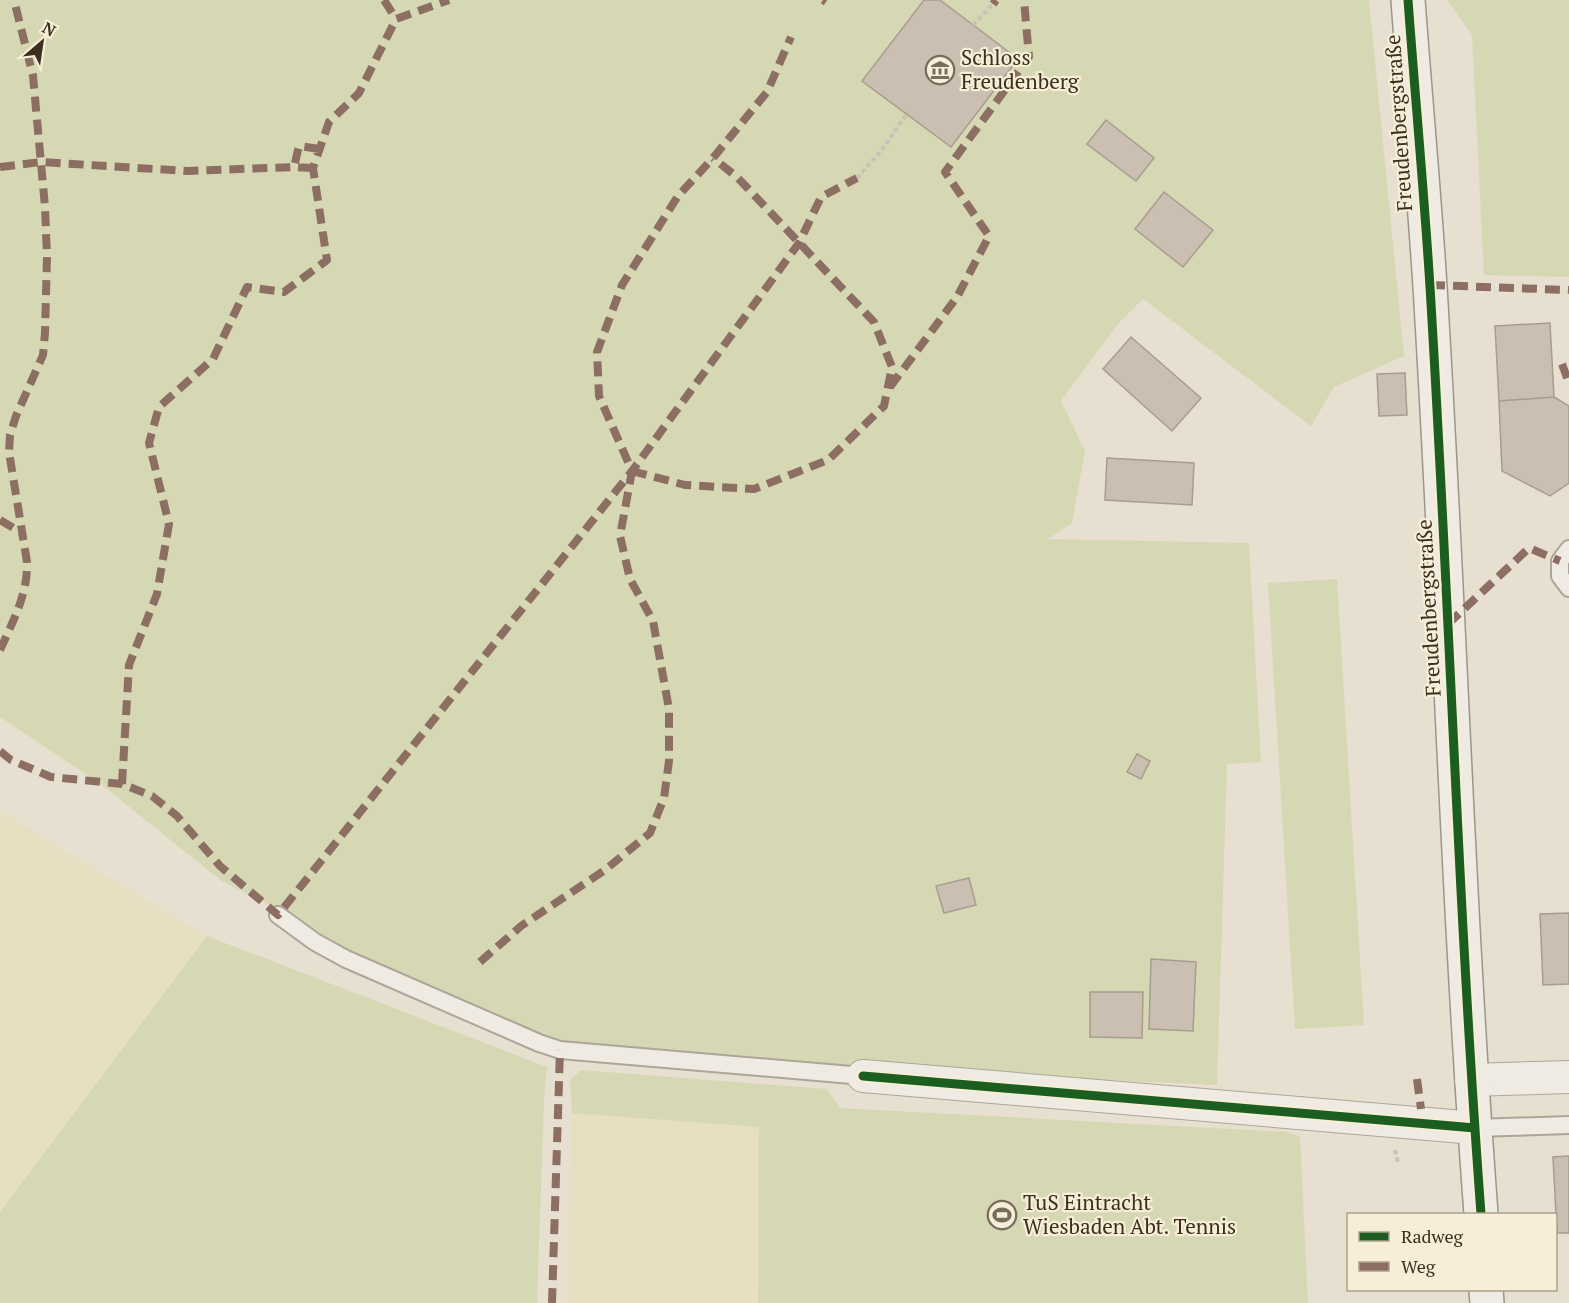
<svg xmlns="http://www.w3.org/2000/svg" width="1569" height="1303" font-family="'PT Serif',serif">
<rect width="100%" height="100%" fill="#e7e0d1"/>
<path fill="#e6dfc2" d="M0 811 207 936 0 1212Z
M572 1113 759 1127 758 1303H566Z"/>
<path fill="#d6d7b3" d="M0 0H1369L1404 356 1334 387 1311 426 1143 299 1117 325 1061 401 1085 451 1072 523 1048 539 1249 543 1261 762 1227 764 1217 1085 1022 1076 875 1073 563 1046 330 943 270 905 223 882 102 785 0 717Z
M1447 0H1569V277L1484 275 1472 35Z
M1337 579 1364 1025 1295 1029 1268 583Z
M207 936 547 1067 544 1099 537 1303H0V1212Z
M581 1070 827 1089 840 1108H838L1288 1132 1300 1137 1308 1303H758L759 1127 572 1113 570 1080Z"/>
<path fill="#cbbfb2" stroke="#a89c90" stroke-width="1.5" d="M924 0H940L1018 59 951 147 862 81Z
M1106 120 1154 158 1136 181 1087 144Z
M1164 192 1213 230 1183 267 1135 229Z
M1550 323 1554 397 1499 401 1495 326Z
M1131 337 1201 398 1172 431 1103 369Z
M1405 373 1407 415 1379 416 1377 374Z
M1554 397 1569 406V483L1550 496 1502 471 1499 401Z
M1107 458 1194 463 1192 505 1105 500Z
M1137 754 1150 761 1141 779 1127 772Z
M969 878 976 905 944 913 936 886Z
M1569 913V984L1543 985 1540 914Z
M1151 959 1196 962 1193 1031 1149 1029Z
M1090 992H1143L1142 1038 1090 1037Z
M1569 1156V1233H1557L1553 1157Z"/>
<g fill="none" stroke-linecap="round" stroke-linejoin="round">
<g stroke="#ada599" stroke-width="20">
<path id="lane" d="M1569 549 1560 561V576L1569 588
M278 915 315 942 346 959 539 1043 560 1050 863 1076
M1475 1128 1569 1125"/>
</g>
<g stroke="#ada599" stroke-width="34">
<path id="street" d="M863 1076 1475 1128
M1471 1080 1569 1077"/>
</g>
<g stroke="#9c958a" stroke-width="36">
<path id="secondary" d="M1408 0C1415 95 1424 191 1430 287 1449 596 1458 906 1481 1214
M1486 1290 1487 1303"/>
</g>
<path stroke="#c8c2b9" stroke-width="4" stroke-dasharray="4.5 3" stroke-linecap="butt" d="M973 25 993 4
M857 178 881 151 907 114
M1395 1150 1398 1163"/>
<use href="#lane" stroke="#efebe3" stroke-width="16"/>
<use href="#street" stroke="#efebe3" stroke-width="32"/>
<use href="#secondary" stroke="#efebe3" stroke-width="33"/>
<path stroke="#8d6e63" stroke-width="8" stroke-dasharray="15 8" stroke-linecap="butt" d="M384 0 396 19
M823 0 826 2
M993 4 996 0
M0 167 41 162 187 171 294 167
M313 168 294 167 299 146 319 149
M1430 285 1569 290
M1562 364 1569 383
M890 387 957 297 989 236 945 172 1029 57 1024 0
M632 471 685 485 754 489 828 460 884 406 892 367 874 322 737 177 713 158
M0 520 22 533
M1448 624 1529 548 1560 561
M0 650C13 621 28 594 27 562L9 452 10 435 16 416 43 355 45 333 47 257 45 207 33 76 14 0
M0 751 11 760 51 777 122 784 152 796 177 816 220 866 278 915 632 471 799 243 821 197 857 178
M122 784 129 665 157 594 169 524 149 443 159 407 213 359 247 287 284 292 327 260 313 168 329 122 359 93 396 19 449 0
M480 962 521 926 605 870 650 833 664 798 669 761V709L653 621 630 579 620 536 632 471 599 396 597 352 622 285 678 196 713 158 767 92 791 37
M1417 1079 1421 1109
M552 1303 560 1050"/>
<g stroke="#f7eed8" stroke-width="13">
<path id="cycleway" d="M1408 0C1415 95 1424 191 1430 287 1449 596 1458 906 1481 1214
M863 1076 1475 1128"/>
</g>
<use href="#cycleway" stroke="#1b5e20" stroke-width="9"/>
</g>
<defs>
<g id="museum-ring" transform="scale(1.5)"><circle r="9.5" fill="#f7eed8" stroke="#786c5e" stroke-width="1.5"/><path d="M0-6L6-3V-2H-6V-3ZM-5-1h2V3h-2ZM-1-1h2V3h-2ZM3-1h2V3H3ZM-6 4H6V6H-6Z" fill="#786c5e"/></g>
<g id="stadium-ring" transform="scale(1.5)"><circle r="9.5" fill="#f7eed8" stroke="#786c5e" stroke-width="1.5"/><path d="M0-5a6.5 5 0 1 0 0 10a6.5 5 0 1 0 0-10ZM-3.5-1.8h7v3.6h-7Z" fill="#786c5e"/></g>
</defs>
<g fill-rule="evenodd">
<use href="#museum-ring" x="940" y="70"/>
<use href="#stadium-ring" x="1002" y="1215"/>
</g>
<g text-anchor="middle" stroke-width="4.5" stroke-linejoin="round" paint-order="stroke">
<g font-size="21" fill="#3d2e20" stroke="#f7eed8" text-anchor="start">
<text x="961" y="65">Schloss<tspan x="961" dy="24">Freudenberg</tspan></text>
<text x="1023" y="1210">TuS Eintracht<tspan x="1023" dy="24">Wiesbaden Abt. Tennis</tspan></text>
</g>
<g font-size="21" fill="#3d2e20" stroke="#f7eed8">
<text transform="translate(1399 123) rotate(-94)" y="7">Freudenbergstraße</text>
<text transform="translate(1429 608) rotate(-93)" y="7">Freudenbergstraße</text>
</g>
</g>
<rect x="1347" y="1213" width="210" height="78" fill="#f7eed8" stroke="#ada18e" stroke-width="1.5"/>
<rect x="1359" y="1232" width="30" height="9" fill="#1b5e20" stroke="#ada18e" stroke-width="1.5"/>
<text x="1401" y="1243" font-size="18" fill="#3d2e20">Radweg</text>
<rect x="1359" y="1262" width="30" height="9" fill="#8d6e63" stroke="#ada18e" stroke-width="1.5"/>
<text x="1401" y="1273" font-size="18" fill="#3d2e20">Weg</text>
<g transform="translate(42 42) rotate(29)" stroke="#f7eed8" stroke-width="4.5" paint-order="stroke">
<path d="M0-4.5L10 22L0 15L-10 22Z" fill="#3d2e20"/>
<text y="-9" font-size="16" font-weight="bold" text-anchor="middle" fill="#3d2e20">N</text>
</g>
</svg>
